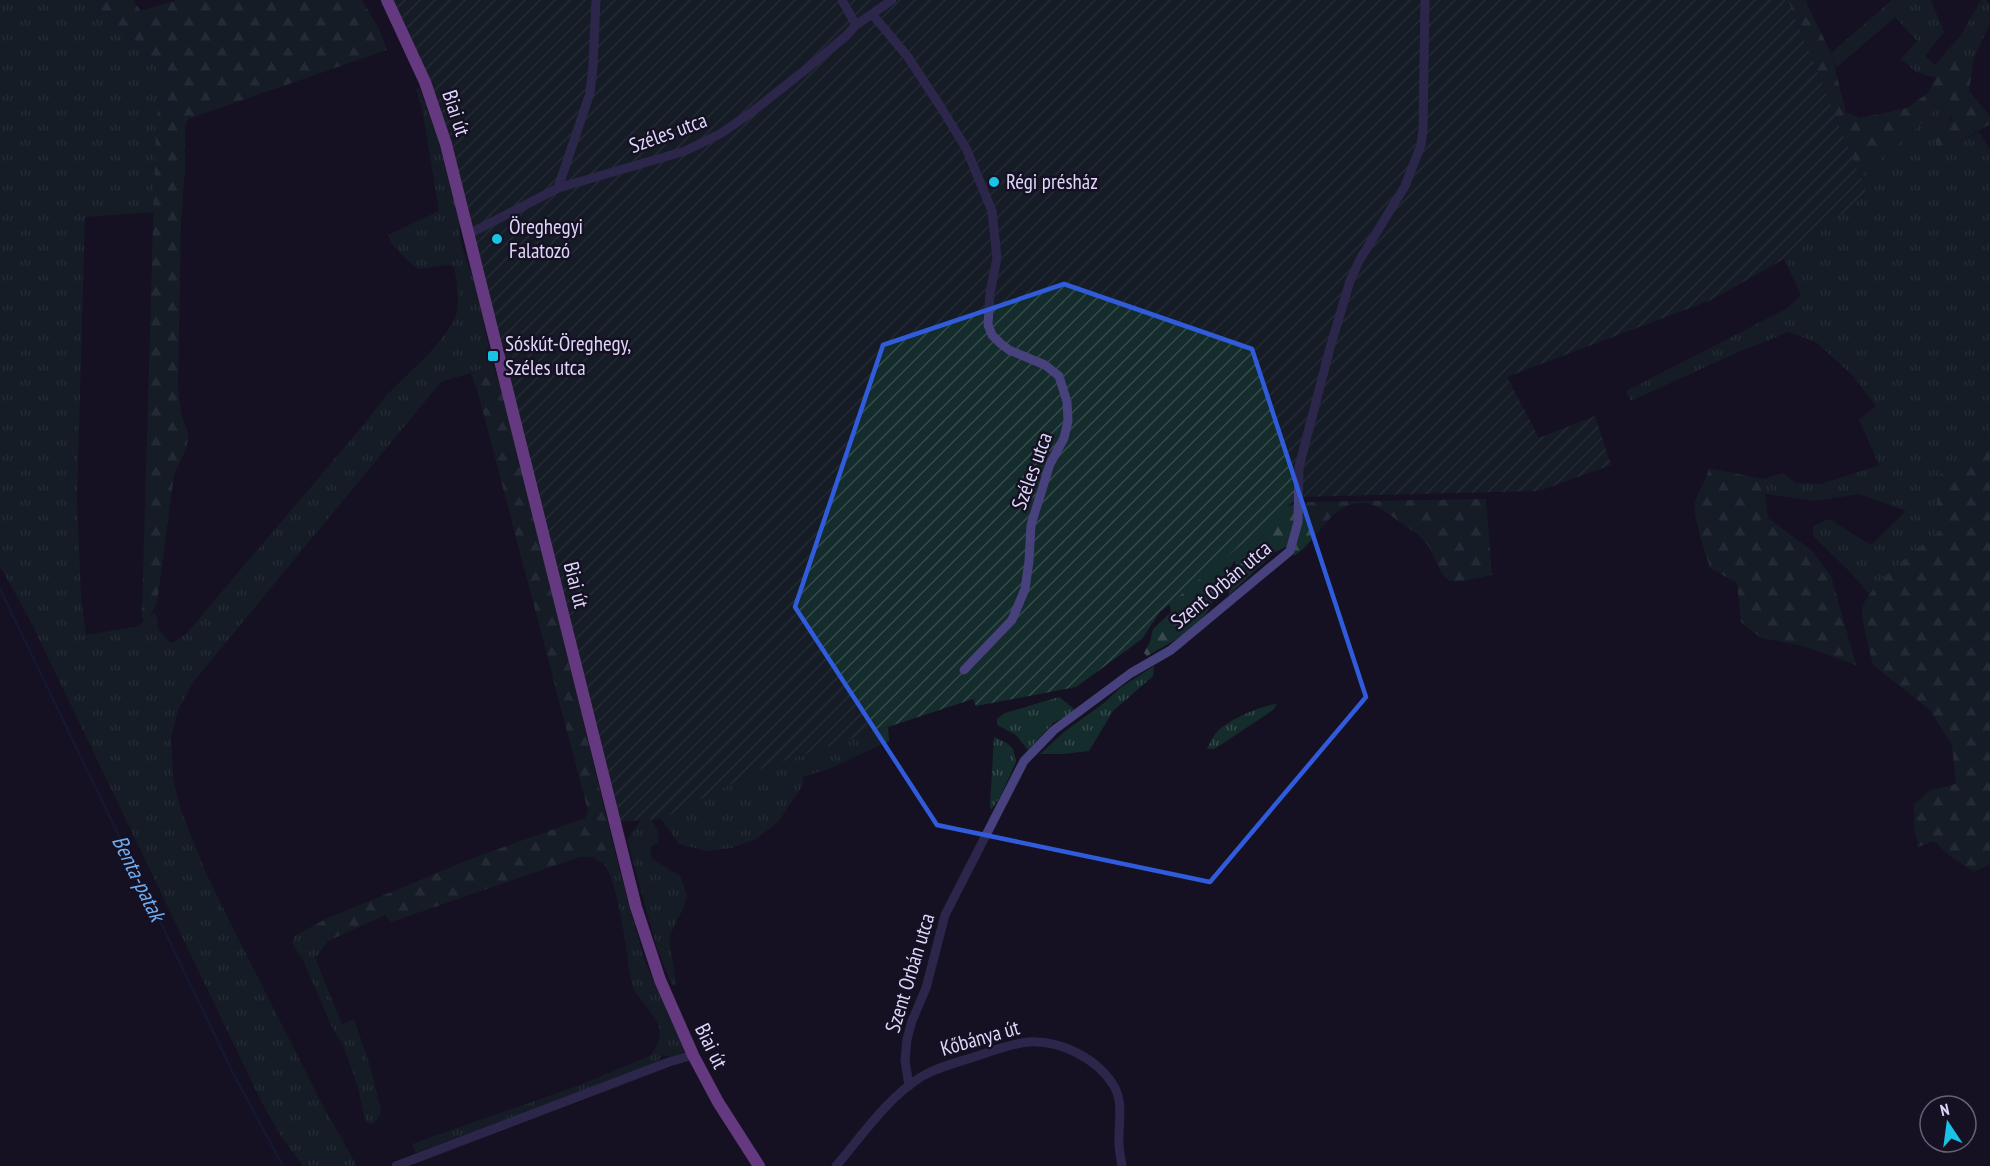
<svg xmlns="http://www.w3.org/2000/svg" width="1990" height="1166" font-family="'PT Sans Narrow',sans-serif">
<defs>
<pattern id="grass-tufts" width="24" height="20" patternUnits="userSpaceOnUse" patternTransform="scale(1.5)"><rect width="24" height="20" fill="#152c2c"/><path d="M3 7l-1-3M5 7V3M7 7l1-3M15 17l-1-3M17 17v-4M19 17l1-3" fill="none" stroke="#374a4c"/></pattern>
<pattern id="forest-firs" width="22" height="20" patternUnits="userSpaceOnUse" patternTransform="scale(1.5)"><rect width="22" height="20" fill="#152c2c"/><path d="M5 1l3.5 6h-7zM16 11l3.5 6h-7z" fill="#374a4c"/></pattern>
<pattern id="garden-furrows" width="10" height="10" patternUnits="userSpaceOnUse" patternTransform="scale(1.5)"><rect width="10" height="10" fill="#152c2c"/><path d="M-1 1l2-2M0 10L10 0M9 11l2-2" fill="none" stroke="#374a4c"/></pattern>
</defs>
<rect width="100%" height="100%" fill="#151123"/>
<path fill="url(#grass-tufts)" d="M0 0H88L153 60 160 74 162 91 156 120 154 212 85 217 77 499 81 596 86 635 139 626 144 619 148 620 154 612 158 620 157 627 168 641 172 643 186 634 361 428C370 417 378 405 387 395 408 373 442 345 455 318 461 302 457 283 454 267L449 265 417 269 392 245 388 235 439 211 422 109 416 89 419 88 440 143 460 218C456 242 470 265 476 287 482 313 487 340 493 366L441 382 194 681 178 710 171 737 173 778 181 811 206 873 235 932 321 1102 357 1166H303L282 1138 262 1103 31 622 0 566Z
M1892 0H1931L1944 32 1925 56 1935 65 1961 35 1981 0H1986L1990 5V23L1974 58H1959L1944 62 1936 78 1916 72 1901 59 1917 41 1895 17 1836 68 1831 53Z
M1939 105 1953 112 1936 155 1979 132 1990 149V435L1933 480 1942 529 1886 576 1869 594 1851 573 1813 536V526L1829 519 1871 545 1906 511 1859 494 1815 501 1765 494 1763 479 1783 473 1795 483 1821 484 1879 465 1859 420 1876 406 1852 375 1816 342 1789 332 1734 354 1631 401 1626 391 1786 309 1801 295 1784 259 1866 194 1860 177 1921 124Z
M1154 666 1153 676 1113 711 1089 751 1062 754H1040L1064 732 1104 703 1120 688Z
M1059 697 1073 708 1074 712 1053 723 1028 750 1016 735 997 725V719L1005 713Z
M1277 704 1273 710 1222 744 1214 749H1207C1210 742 1214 734 1220 729 1233 718 1261 706 1277 704Z
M888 727 889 741 829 769 803 777V785L778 822 756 839 731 848 707 851 679 844 661 819 763 768Z
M994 737 1007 743 1013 749 1016 762 1000 797 991 810 990 805Z
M641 820H651L658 830 659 842 650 847 652 859 680 876 687 895 683 909 669 937 676 984 672 985 657 948 627 840Z
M617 860 634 924 647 966 685 1052 671 1057 662 1055 657 1063 416 1153 412 1144 580 1085 650 1056C655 1049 661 1040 660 1031 657 1016 642 1004 635 991 628 975 628 957 625 940 621 916 617 885 604 864Z
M318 923 322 935 328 941 315 958 342 1024 354 1019 370 1066 381 1110C379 1118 377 1122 369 1124L365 1120 358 1087 343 1045 331 1025 303 960 292 943 295 936Z"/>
<path fill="url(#forest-firs)" d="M88 0H133L141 11 176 0H362L379 29 387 50 188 119 185 126V170L181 222 178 387 181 413 188 433V439L186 449 174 475 157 603 148 620 142 618V611L156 120C161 99 166 79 153 60Z
M1784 0H1808L1806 2 1831 53 1846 112 1860 118 1907 108 1928 93 1944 62 1959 58H1974L1969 91 1990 116V124L1936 156V124L1951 121 1953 113 1939 105 1921 124 1860 177 1789 3Z
M493 366 502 391 617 860 604 864 592 857H580L391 922 385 915 328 941 322 935 318 923 328 918 476 857 585 818 588 811 477 389 471 373Z
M1990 435V864L1974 872 1951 857 1934 841 1918 847 1914 826V805L1930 790 1956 784 1952 745 1930 710 1873 665C1871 654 1861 620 1862 611 1864 587 1923 545 1942 529L1933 480Z
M1709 468 1763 479 1768 518 1811 550 1831 576 1856 665 1803 646 1761 638 1741 622 1737 583 1710 568C1706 552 1690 513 1696 499 1700 487 1706 482 1709 468Z
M1486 499 1492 575C1482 577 1459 583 1451 581 1439 578 1435 553 1426 543 1419 534 1407 527 1397 520 1382 509 1367 497 1347 506 1327 514 1314 543 1294 556V549L1286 547 1275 552 1229 595C1226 582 1238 572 1235 560L1219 584 1210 608 1202 619 1184 635 1147 656 1144 653 1150 642 1153 629 1171 612 1167 591 1269 515 1294 504 1308 502Z"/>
<path fill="url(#garden-furrows)" d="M387 0H1784L1789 3 1867 194 1784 259 1711 300 1507 377 1539 438 1595 416 1611 465 1539 491 1299 497 1159 613 1142 639 1076 687 976 706 973 699 763 768 661 819 614 822 446 144Z"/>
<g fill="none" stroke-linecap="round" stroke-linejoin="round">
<path stroke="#132345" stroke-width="2" d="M0 589 234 1075 283 1166"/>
<path stroke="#47417d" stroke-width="9" d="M842 0 856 25
M872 14 908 57 940 106 966 148 992 211 997 258 990 293 988 325 992 335 1000 343 1009 350 1045 365 1059 376 1067 402 1068 421 1064 438 1050 464 1031 525 1029 561 1025 589 1012 620 964 670
M558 188 590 93 593 66 596 0
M469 234 558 188 685 151 720 134 752 112 805 70 846 36 856 25 892 0
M909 1086 905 1060 907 1039 912 1021 926 988 945 915 1024 761 1054 730 1131 673 1171 650 1290 551 1298 522 1299 467 1330 348 1350 281 1359 261 1405 186 1421 145 1423 129 1425 0
M396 1166 669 1062 693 1055
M836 1166C861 1137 888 1097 921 1077 936 1068 954 1063 971 1058 990 1052 1009 1044 1028 1042 1060 1040 1097 1058 1114 1086 1124 1103 1118 1124 1119 1144 1119 1151 1121 1159 1122 1166"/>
<path stroke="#c66aef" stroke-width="12" d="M387 0 425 82 446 144 636 907 660 980 693 1055 718 1102 759 1166"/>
</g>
<path d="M0 0H1990V1166H0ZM1064 284 1252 349 1366 697 1210 882 937 825 795 607 883 345Z" fill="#151123" fill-opacity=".55" fill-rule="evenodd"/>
<path fill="none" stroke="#305cdc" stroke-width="4.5" stroke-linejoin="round" d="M1064 284 1252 349 1366 697 1210 882 937 825 795 607 883 345Z"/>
<g fill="#19c3e5" stroke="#151123" stroke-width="2">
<circle cx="994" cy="182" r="6"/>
<circle cx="497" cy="239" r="6"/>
<rect x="487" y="350" width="12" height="12" rx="3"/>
</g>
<g text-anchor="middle" stroke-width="5" stroke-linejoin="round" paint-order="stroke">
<g font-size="21" fill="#ded7fb" stroke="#151123">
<text transform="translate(456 113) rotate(72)" y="7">Biai út</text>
<text transform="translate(668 133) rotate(-20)" y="7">Széles utca</text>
<text transform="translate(1032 471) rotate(-70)" y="7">Széles utca</text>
<text transform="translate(576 585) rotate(76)" y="7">Biai út</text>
<text transform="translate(1221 585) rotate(-40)" y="7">Szent Orbán utca</text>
<text transform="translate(910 973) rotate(-73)" y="7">Szent Orbán utca</text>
<text transform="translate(980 1038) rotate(-16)" y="7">Kőbánya út</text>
<text transform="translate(711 1046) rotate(64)" y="7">Biai út</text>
</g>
<g font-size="21" fill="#ded7fb" stroke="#151123" text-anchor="start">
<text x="1006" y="189">Régi présház</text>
<text x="509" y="234">Öreghegyi<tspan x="509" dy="24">Falatozó</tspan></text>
<text x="505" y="351">Sóskút-Öreghegy,<tspan x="505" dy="24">Széles utca</tspan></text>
</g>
<g font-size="22" font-style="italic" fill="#70acf0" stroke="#151123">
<text transform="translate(139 878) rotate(64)" y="8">Benta-patak</text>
</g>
</g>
<g transform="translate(1948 1124) rotate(347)"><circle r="28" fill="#151123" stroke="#656079" stroke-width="1.5"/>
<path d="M0-4.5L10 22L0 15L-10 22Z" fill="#19c3e5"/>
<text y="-9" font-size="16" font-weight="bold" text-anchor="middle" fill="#ded7fb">N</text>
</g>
</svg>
